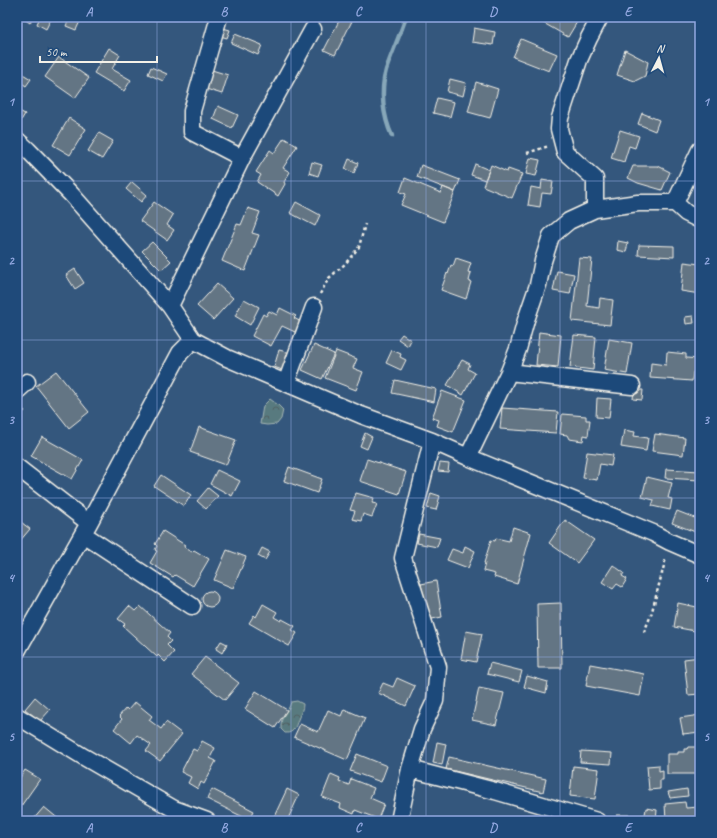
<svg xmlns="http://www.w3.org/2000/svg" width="717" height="838" font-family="Caveat,sans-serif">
<defs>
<pattern id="forest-crowns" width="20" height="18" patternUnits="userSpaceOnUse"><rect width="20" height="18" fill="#597a7f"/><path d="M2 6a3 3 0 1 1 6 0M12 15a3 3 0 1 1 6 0" fill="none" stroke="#516162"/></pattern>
</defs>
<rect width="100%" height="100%" fill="#34577d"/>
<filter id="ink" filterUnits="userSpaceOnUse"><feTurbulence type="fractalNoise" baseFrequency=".025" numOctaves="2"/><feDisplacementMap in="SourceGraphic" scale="8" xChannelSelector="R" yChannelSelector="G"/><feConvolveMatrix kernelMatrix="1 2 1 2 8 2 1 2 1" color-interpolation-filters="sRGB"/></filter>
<g filter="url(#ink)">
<path fill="url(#forest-crowns)" stroke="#a6b6b4" d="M270 399 278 405 283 410 281 419 277 424 267 425 260 424 263 406Z
M297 701 303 704C303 709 301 712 299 717 296 724 295 734 285 733L281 729C280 714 288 714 291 702Z"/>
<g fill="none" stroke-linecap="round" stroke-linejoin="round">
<path stroke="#87a7b9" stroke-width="4.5" d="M392 136C383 116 380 91 386 70 392 52 400 35 406 17"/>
</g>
<path fill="#647584" stroke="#f4f1e8" d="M21 17H33L30 23Z
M40 17H52L46 29 37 24Z
M70 17H82L76 30 66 26Z
M341 17H354L335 55 324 50Z
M533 17H580L568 37Z
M223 28 230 30 227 38 220 36Z
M474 28 495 32 493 45 472 42Z
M235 34 262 45 258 55 231 43Z
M521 39 557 54 549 71 513 57Z
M109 48 120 55 112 69 131 80 124 91 94 73Z
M625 50 648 62 645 76 635 81 617 75Z
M59 57 89 78 75 98 45 77Z
M151 67 167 74 163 81 148 74Z
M212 70 228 75 222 94 206 89Z
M21 73 31 79 26 86 17 80Z
M450 79 466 83 463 96 447 92Z
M476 82 498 89 490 118 468 112Z
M437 98 454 102 450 117 433 113Z
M218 106 238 115 232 128 213 119Z
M17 110 25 114 17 127Z
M642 113 659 120 655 131 638 124Z
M69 118 86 129 70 155 53 145Z
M620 130 639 136 635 148 629 146 624 162 611 158Z
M99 133 113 141 102 159 88 151Z
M284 138 297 146 283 168 290 172 284 182 285 184 278 196 257 182 261 175 256 172 270 150 274 153Z
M530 158 540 160 536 176 526 174Z
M349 159 358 163 354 173 345 169Z
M312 162 322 165 318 176 309 173Z
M475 164 489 170 485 180 471 175Z
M421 165 460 180 455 192 417 177Z
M491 165 507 172 508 169 522 174 512 198 483 186Z
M633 166H658L670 172 662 190 638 183 628 178Z
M405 178 441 193 443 187 455 192 443 222 401 205 406 194 400 192Z
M542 180 553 182 551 194 542 193 540 207 528 205 531 187 541 189Z
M132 182 147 195 141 202 126 189Z
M154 202 173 215 167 225 174 230 167 240 140 221Z
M296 202 320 215 315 226 290 213Z
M248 208 260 212 252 233 259 235 245 271 222 261 237 224 241 225Z
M618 241 628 243 626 252 617 250Z
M152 242 171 261 161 270 142 251Z
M639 245 674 246V257L638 255Z
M456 258 471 263 468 272 471 273 469 281 471 282 466 299 441 290 447 273 448 274 451 265 453 266Z
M579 258 592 259 587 306 599 308 600 298 613 300 610 325 572 321Z
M684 262 700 264V294L681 291Z
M75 269 84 283 75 289 66 275Z
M557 271 574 274 570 294 553 291Z
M217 284 233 298 213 320 197 306Z
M244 299 259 307 250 325 235 316Z
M280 308 296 316 294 318 301 322 295 332 282 326 271 346 252 336 263 314 266 316 269 311 277 315Z
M693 316 694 323 686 324 685 317Z
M539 332 561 335 558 367 536 365Z
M402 334 411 340 408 346 398 339Z
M574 335 596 337 593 370 570 367Z
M609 339 632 343 627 374 604 370Z
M314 345 334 354 322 379 302 370Z
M279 350 291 353 285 371 274 367Z
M392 350 401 354 400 357 406 360 401 370 386 363Z
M336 351 357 359 353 368 363 372 356 390 325 378Z
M667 352 686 354V358L700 359V372H693L692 381 650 378 651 363 666 365Z
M462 360 470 364 468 369 475 373 463 395 447 385Z
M56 371 89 412 69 428 36 386Z
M395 380 436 389 434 402 392 393Z
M634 390H643L642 400 633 399Z
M442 391 466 400 453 432 437 426 439 420 432 418Z
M597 398 611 399 609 418 596 417Z
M17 403 25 411 17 418Z
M502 408 558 412 556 433 500 429Z
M562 414 586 416V420H590L588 436 584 435 583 441 569 439 567 435 560 434Z
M199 427 236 440 226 465 190 452Z
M624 430 635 432 634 436 648 438 646 451 621 447Z
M365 433 372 437 367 449 360 446Z
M655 434 685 438 683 455 652 451Z
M42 437 83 460 72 479 31 456Z
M587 452 613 455 611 466 600 464 597 480 583 478Z
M367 459 406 472 399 494 360 481Z
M440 463 449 464 448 472 438 471Z
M289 467 322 479 317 493 284 481Z
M666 469 700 471V480L665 478Z
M217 470 240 481 232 496 210 484Z
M161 475 191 495 184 506 154 486Z
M647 477 672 483 668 498 672 499 670 510 652 506 654 500 642 497Z
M208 488 218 496 206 509 197 501Z
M356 493 374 498 372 503 377 504 372 517 363 514 361 521 352 519 355 511 350 510Z
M431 493 440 496 436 510 427 508Z
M677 511 700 520V528L698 533 672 523Z
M17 519 30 529 19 542 17 540Z
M565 520 594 540 577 563 549 543Z
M513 527 531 533 517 584 494 577 495 574 483 571 485 563H484L491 540 495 541 496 538 509 541Z
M163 531 185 545 184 547 192 552 194 550 209 559 193 586 175 575 173 577 150 563 157 551 155 550 157 546 155 544Z
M419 534 440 538 437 547 417 543Z
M465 546 475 551 468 568 447 560 452 549 463 553Z
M262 548 270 552 265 560 258 556Z
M227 550 246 557 233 588 214 580Z
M613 565 624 573 622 576 627 579 622 587 617 584 613 589 602 582Z
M436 581 442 617 427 620 421 584Z
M202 599a8 8 0 1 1 16 0a8 8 0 1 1-16 0Z
M561 603 562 668H538L537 604Z
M678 603 697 607V611H700V632L674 627Z
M263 604 277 612 274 617 281 621 282 619 295 626 292 630 297 633 289 646 249 623 254 615 256 617Z
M129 606 135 611 140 606 170 633 167 637 171 641 167 645 174 652 165 662 158 655 157 657 123 626 125 624 118 619Z
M466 631 482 634 476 662 461 659Z
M221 641 227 644 222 653 216 649Z
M205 657 239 683 225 700 191 674Z
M700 657V694L688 695 684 659Z
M490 663 522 671 519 682 487 674Z
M590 664 644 674 640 696 586 686Z
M527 676 548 682 546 693 524 687Z
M397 678 415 686 406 706 378 693 383 683 393 687Z
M479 688 504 693 496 725 472 720Z
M256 691 287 710 275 728 245 709Z
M35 697 50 710 40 721 25 709Z
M135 702 152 716 149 720 161 729 166 722 182 734 160 761 146 751 151 745 137 735 131 743 114 729 122 719 119 716 126 708 128 710Z
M344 709 365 718 347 760 294 737 300 724 318 732 328 710 341 716Z
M700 715V732L683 734 680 718Z
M202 741 215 748 210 758 216 761 204 784 201 782 198 789 188 783 191 777 181 772 193 749 197 751Z
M437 742 446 744 442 765 433 763Z
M688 747H699V774H667V754H678V752H684V749H687Z
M581 751 612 753 611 764 580 762Z
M357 754 387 766 381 782 350 771Z
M449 757 546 779 543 792 446 769Z
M659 765V771L663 770V780H660V789L649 790 647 766Z
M573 766 599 769 595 799 570 796Z
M25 770 40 779 21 806 17 803V782Z
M331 774 340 778 339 781 349 785 351 779 374 788 370 798 384 804 378 819 355 810 354 814 340 808 341 804 322 797Z
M212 789 254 811 249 820 207 799Z
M287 789 299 795 287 821H272Z
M687 789 688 796 670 798 668 792Z
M685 802 686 808 699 807 700 821H666L665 804Z
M44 807 61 821H32Z
M646 808 657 810 656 821H644Z
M617 815H629V821H617Z"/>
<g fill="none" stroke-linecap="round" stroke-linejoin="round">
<g stroke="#f4f1e8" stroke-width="19">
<path id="minor" d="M219 17 192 111V132L242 158
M17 140 28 150 71 194 170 306 193 340 227 358 361 415 432 441 468 457 653 533 670 542 700 555
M675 203 686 213 700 220
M595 209V179L565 152 559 129 560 118 579 60 589 38 600 17
M170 306 242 158 313 29
M509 372 632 386
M286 383 314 307
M17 391 27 382
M468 457 509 372 518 349 526 320 538 285 543 261 551 236 569 221 595 209 638 203H675L700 150
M17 467 89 523
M83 534 192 606
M17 651 89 523 180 353 193 340
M17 716 84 757 174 809 207 821
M410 769 495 791 597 821
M399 821 410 769 422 729 435 701 438 667 403 558 432 441"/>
</g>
<path stroke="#f4f1e8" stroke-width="2.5" stroke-dasharray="3 3" stroke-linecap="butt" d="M527 153 549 146
M320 294 329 278 345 264 359 247 365 224
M644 632 651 615 666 558"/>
<use href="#minor" stroke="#1f4a7a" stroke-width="16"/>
</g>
</g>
<path fill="none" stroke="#93a8e1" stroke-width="1" stroke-opacity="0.55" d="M157 17V821M291 17V821M426 17V821M560 17V821M17 181H700M17 340H700M17 498H700M17 657H700"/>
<rect width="717" height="838" fill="none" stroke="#1f4a7a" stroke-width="44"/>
<g transform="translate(659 58) rotate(6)" stroke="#1f4a7a" stroke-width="3" paint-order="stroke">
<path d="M0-3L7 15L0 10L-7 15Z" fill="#f4f1e8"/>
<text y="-6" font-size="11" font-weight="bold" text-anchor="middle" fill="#f4f1e8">N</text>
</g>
<path d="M40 56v6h117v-6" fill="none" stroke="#f4f1e8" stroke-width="2"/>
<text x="46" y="56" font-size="12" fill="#f4f1e8" stroke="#1f4a7a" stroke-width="3" paint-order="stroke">50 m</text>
<rect x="22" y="22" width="673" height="794" fill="none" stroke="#93a8e1" stroke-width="1.5"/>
<g font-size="13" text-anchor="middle" font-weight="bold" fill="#93a8e1">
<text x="89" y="16">A</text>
<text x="224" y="16">B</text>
<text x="358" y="16">C</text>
<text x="493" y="16">D</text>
<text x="628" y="16">E</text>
<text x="11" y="106">1</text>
<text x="706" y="106">1</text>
<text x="11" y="265">2</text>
<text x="706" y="265">2</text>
<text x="11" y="424">3</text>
<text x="706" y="424">3</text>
<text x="11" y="582">4</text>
<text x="706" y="582">4</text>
<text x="11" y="741">5</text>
<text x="706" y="741">5</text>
<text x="89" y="832">A</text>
<text x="224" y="832">B</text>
<text x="358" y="832">C</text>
<text x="493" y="832">D</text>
<text x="628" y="832">E</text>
</g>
</svg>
